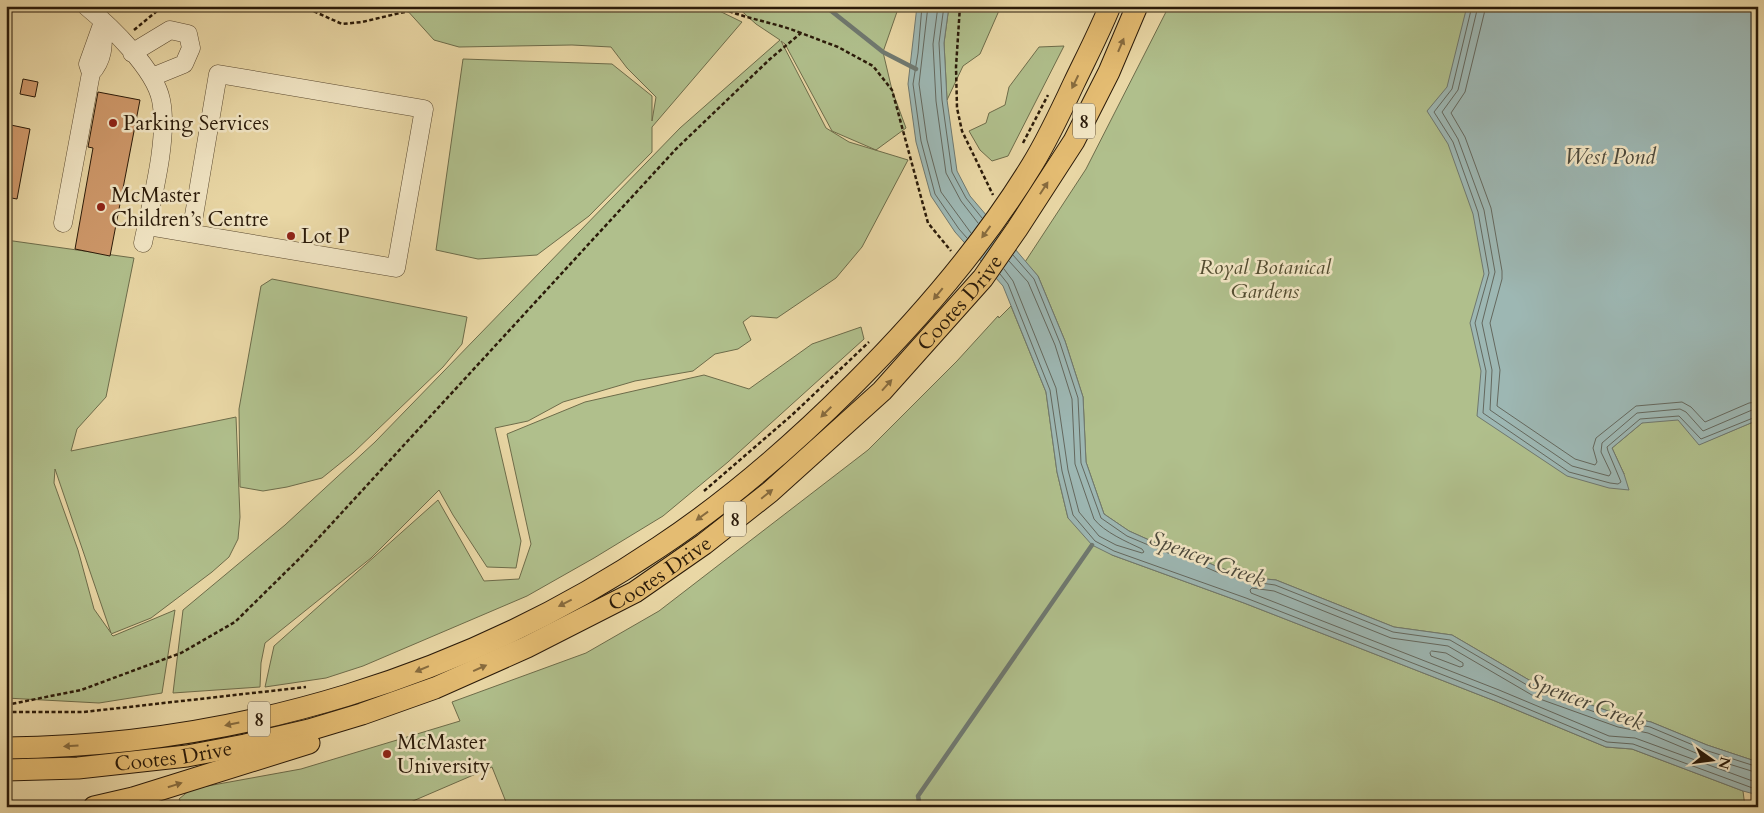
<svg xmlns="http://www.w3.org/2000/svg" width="1764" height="813" font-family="Cardo,serif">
<rect width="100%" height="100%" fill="#e9d7a5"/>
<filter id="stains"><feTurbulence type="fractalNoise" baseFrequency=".004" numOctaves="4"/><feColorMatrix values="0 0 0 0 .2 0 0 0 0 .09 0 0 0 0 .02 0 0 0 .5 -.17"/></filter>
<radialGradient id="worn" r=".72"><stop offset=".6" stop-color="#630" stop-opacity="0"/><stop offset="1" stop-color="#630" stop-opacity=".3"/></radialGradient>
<path fill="#b0bf8c" stroke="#6d6c4a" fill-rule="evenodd" d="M389 6H709L742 22 652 127V152L589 216 537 255 478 259 436 250 463 59 612 64 652 96V121L656 97 627 68 611 47 572 45 459 47 434 40 405 8Z
M736 6H899L883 52 892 90 906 128 876 150 832 131 785 44 781 41 826 128 849 142 908 160 862 247 836 278 777 318 751 316 743 322 751 340 738 349 715 354 693 371 635 381 563 402 528 421 495 428 521 541 516 568 487 567 453 515 439 490 371 558 265 643 261 663 260 687 173 693 183 610 285 525 375 442 680 128 780 40 756 24Z
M949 6H1001L980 54 963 66 947 100 944 43Z
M1169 6H1469L1516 276 1624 474 1612 448 1642 423 1670 406 1700 444 1758 420V762L1707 745 1651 722 1622 716 1541 687 1452 635 1394 627 1276 580 1255 578 1220 568 1189 554 1167 548 1129 531 1104 514 1086 462 1083 397 1065 341 1038 276 1025 262 1086 169Z
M1064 46 1008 156 992 161 980 150 969 131 986 123 989 113 1005 105 1009 87 1039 47Z
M6 240 134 258 106 397 77 429 71 451 236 417 240 517 238 539 229 557 212 572 151 618 111 634 113 636 175 610 162 693 99 703 6 698ZM55 469 111 633 94 609 78 550 54 483Z
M272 279 467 317 462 344 443 367 353 453 322 478 287 487 263 491 240 487 239 409 261 286Z
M1011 306 1046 392 1057 472 1068 518 1112 555 1244 603 1495 701 1606 747 1632 749 1743 791 1745 807H508L492 767 399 807H184L179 799 191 789 301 769 460 721 452 702 586 653 659 611 868 450 957 361 998 316 999 318Z
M861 327 864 339 728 462 663 516 594 558 527 596 363 666 326 678 265 687 274 646 438 500 484 581 519 579 531 544 507 434 585 402 704 375 749 389 812 344Z"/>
<path fill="#9db7b3" stroke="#6f786f" d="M917 6H949L944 43 947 100 957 171 970 196 1038 276 1065 341 1083 397 1086 462 1104 514 1129 531 1167 548 1189 554 1220 568 1255 578 1276 580 1394 627 1452 635 1541 687 1622 716 1651 722 1707 745 1758 762V795L1743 791 1632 749 1606 747 1495 701 1244 603 1112 555 1092 545 1068 518 1057 472 1046 392 1003 286 955 232 931 196 916 142 908 84Z
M1467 6H1758V420L1699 445 1678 420 1642 423 1612 448 1624 474 1629 490 1609 488 1567 476 1477 416 1481 371 1470 323 1484 274 1473 214 1448 144 1427 111 1447 87Z"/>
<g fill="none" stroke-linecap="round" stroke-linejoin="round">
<path stroke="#64685e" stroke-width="1" d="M922 6 918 53 913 84 921 141 935 194 959 229 967 238
M928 6 919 84 927 140 941 192 971 233
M938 6 933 44 936 101 946 173 961 201 978 223
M944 6 939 43 942 100 952 172 966 198 982 218
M1472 6 1452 89 1434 112 1453 142 1478 212 1489 273 1475 323 1486 371 1483 413 1569 472 1610 483 1618 484 1621 482 1608 451 1607 447 1640 419 1679 416 1701 439 1758 416
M1478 6 1458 90 1442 112 1458 139 1484 210 1495 272 1482 323 1492 370 1490 410 1572 466 1609 476 1611 473 1601 452 1602 443 1637 413 1680 409 1686 412 1703 431 1752 410H1758
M1486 6 1465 92 1451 113 1465 137 1491 208 1502 271V279L1490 323 1500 370 1497 406 1575 459 1595 465 1597 462 1593 448 1596 438 1636 406 1682 402 1691 407 1705 422 1749 403 1758 402
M1013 255 1034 279 1060 343 1078 398 1081 463 1101 518 1127 536 1165 552 1187 559 1219 573 1254 582 1275 585 1393 632 1450 640 1539 692 1620 721 1650 727 1705 750 1758 767
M1004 269 1013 281 1056 388 1068 470 1079 512 1099 536 1116 545 1142 553 1144 552 1142 549C1127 542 1104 532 1094 519L1075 464 1072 399 1055 345 1028 282 1009 261
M1000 274 1008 284 1050 390 1062 471 1073 515 1095 541 1114 551 1246 598 1497 696 1607 742 1633 744 1758 790
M1432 651 1446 653 1463 663V666L1460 667 1431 656 1430 653Z
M1758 773 1703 756 1648 733 1618 727 1537 698 1448 646 1391 638 1274 591 1252 588 1250 590 1251 593 1499 690 1609 736 1635 738 1758 783"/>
<path stroke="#6f786f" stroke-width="4.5" d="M825 6 883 52 916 69
M920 807 918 796 1092 545"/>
</g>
<path fill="#cf996b" stroke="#2a1a09" d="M23 79 38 82 35 97 20 94Z
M98 92 140 100 110 256 75 249 93 148 88 147Z
M6 124 30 129 17 199 6 197Z"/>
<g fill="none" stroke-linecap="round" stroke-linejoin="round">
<g stroke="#5a4930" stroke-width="19">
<path id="minor" d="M86 6C110 26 155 69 161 100 169 139 151 203 143 243
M103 22C103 42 105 58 91 73L88 64Z
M132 53 170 30 188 34 191 48 184 64 152 77
M63 223 91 73
M147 226C230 240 313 254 396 268L424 109 218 74 191 233"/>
</g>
<g stroke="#2a1a09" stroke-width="23">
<g id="major">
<path d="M6 748C237 746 468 676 659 547 730 500 795 443 854 384 921 317 983 245 1032 165 1048 139 1061 111 1074 83 1086 58 1099 33 1110 6"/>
<path id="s1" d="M6 770 78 768 187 756 245 745 309 730 362 714 435 688 527 647 635 592 704 544 770 492 882 391 983 278 1017 229 1074 141 1109 72 1137 6"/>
<path d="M94 807 133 798 309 743"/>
</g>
</g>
<path stroke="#2a1a09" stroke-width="2.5" stroke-dasharray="4 2.5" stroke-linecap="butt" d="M302 6 342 24 362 22 430 6
M717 6C744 19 774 22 801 33
M960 6 956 67 957 108 962 131 993 195
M134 30 163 6
M1023 143 1048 95
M704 491 792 415 869 342
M6 705 81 690 181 653 235 622 302 556 676 149 770 59 801 33 838 47 873 66 892 90 928 223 951 251
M6 712H84L306 687"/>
<use href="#minor" stroke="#f1e5c4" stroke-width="18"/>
<use href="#major" stroke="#e4bc72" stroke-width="21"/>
</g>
<defs><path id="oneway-solid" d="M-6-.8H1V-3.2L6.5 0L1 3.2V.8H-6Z" transform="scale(1.25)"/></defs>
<g fill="#876b3e">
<use href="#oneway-solid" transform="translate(1121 45) rotate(-67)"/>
<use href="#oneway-solid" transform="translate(1075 82) rotate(116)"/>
<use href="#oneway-solid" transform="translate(1044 188) rotate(-57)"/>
<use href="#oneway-solid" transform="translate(986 232) rotate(126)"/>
<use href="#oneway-solid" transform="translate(938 294) rotate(129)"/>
<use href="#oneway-solid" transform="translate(887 385) rotate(-48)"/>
<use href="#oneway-solid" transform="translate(826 412) rotate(135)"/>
<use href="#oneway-solid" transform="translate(767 494) rotate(-39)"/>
<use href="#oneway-solid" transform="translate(702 516) rotate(144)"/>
<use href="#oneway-solid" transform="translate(565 603) rotate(153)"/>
<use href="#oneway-solid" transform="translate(480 668) rotate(-24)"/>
<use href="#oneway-solid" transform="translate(422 669) rotate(157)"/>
<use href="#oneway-solid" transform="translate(232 724) rotate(168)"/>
<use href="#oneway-solid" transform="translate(71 746) rotate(176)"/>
<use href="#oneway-solid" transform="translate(175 785) rotate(-17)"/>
</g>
<g fill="#8f2418" stroke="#f1e5c4" stroke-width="2">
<circle cx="113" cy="123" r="5"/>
<circle cx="101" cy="207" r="5"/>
<circle cx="291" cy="236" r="5"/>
<circle cx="387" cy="754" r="5"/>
</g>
<g text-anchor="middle" stroke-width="5" stroke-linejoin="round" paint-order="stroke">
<g fill="#f1e5c4" stroke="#665741" stroke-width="1">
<rect x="1073" y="103.5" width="22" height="35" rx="4"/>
<rect x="724" y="501.5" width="22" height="35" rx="4"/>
<rect x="248" y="701.5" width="22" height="35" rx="4"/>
</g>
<g font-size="20" font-weight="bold" fill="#2a1a09">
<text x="1084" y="128">8</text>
<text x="735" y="526">8</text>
<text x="259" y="726">8</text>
</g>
<g font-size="21" fill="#2a1a09" stroke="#f1e5c4" text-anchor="start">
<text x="123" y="130">Parking Services</text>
<text x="111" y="202">McMaster<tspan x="111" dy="24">Children’s Centre</tspan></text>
<text x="301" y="243">Lot P</text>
<text x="397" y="749">McMaster<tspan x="397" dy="24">University</tspan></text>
</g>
<g font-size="21" font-style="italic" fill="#524c30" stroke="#f1e5c4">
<text x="1265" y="274">Royal Botanical<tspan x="1265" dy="24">Gardens</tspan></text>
</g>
<g font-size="21" fill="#2a1a09" stroke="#f1e5c4">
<text dy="7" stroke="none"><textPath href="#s1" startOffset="1098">Cootes Drive</textPath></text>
<text dy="7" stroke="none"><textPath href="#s1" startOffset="692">Cootes Drive</textPath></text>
<text dy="7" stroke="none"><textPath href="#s1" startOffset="168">Cootes Drive</textPath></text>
</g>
<g font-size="22" font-style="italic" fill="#4c493c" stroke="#f1e5c4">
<text x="1610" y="164">West Pond</text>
<text transform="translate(1208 558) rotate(21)" y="8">Spencer Creek</text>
<text transform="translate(1587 701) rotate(21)" y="8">Spencer Creek</text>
</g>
</g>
<rect width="1764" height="813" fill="none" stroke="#e9d7a5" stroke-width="25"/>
<rect x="8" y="8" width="1749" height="798" fill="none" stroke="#2a1a09" stroke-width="2.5"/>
<rect x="12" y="12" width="1739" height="788" fill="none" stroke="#2a1a09"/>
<g transform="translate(1712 760) rotate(104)" stroke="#f1e5c4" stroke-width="4" paint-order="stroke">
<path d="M0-4L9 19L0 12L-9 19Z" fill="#2a1a09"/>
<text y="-8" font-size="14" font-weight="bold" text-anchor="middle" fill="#2a1a09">N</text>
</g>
<rect width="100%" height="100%" filter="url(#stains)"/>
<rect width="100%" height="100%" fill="url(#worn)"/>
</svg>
